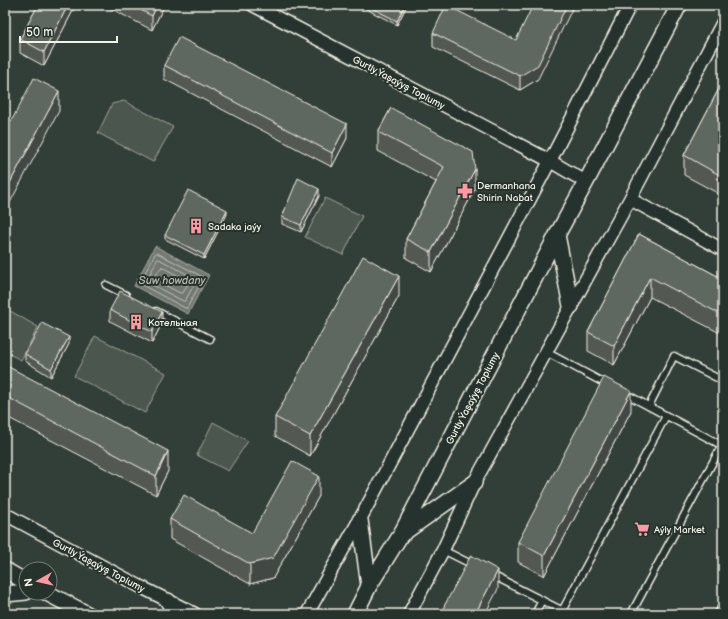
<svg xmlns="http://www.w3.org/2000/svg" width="728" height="619" font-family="'Balsamiq Sans',sans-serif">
<rect width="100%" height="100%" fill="#323e38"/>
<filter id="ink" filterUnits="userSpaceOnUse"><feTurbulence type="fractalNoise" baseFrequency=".025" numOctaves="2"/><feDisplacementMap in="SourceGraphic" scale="8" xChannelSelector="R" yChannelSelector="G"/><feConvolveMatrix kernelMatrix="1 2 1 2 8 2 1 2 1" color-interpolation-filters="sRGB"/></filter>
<g filter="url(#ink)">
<path fill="#4c564f" stroke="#a0a49c" d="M124 101 173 127 153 162 98 133 112 104Z
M325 198 362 216 343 255 305 237Z
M7 309 38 327 21 360 5 352V312Z
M95 336 166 373 145 413 74 376Z
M213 422 248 441 228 471 197 455Z"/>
<path fill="#727972" stroke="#a6a9a1" d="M155 246 209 275 188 314 134 286Z"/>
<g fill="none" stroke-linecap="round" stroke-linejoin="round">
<path stroke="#c0c1b9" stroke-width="1" d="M157 253 203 277V279L187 308H185L140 284V282L155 254Z
M159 259 196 279V281L185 301H183L147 282V280L157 260Z
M162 267 188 281V283L183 293H180L155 280C155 276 159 269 162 267Z"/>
<g stroke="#f4f1e8" stroke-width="9">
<path id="service" d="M716 36 723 40
M106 285 126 295
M156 311 210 339
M546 352 608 385
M624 393 723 446
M649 406 674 356 723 381
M443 550 473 565
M492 575 569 614
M562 611 666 416
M535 614 542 600
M631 614 722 445
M718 614 723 604"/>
</g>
<g stroke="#f4f1e8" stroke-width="15">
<path id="minor" d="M253 5 550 161 586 182
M630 199 723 250
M5 514 141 587 195 614
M307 614 365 510 550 161 630 5
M409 614 443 550 474 483 630 199 723 22"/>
</g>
<g stroke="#f4f1e8" stroke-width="18">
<path id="tertiary" d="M557 235 571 306
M360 520 369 586
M402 534 474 483
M5 570 26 582
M47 593 87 614
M5 594 26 592
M168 601 176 614
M355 614 369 586 400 536 557 235 586 182 679 5"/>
</g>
<use href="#service" stroke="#26332d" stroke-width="6"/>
<use href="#minor" stroke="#26332d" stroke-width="12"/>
<use href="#tertiary" stroke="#26332d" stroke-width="15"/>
</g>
<path fill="#525953" stroke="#f4f1e8" d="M38 5H76L44 66 20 53V39Z
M104 5H163V8L152 30Z
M366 5H407L397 25 366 9Z
M433 33 538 79 520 90 433 47Z
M164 65 347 138 332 167 164 79Z
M723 81V196L684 175V155Z
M391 108 475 189 431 272 406 258V239L436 182 378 151V132Z
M319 196 301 232 282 224V217Z
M227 214 204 259 165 239V235Z
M639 234 723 279 722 334 650 297 614 365 588 351V332Z
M399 296 310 456 275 436V417Z
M110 310 162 323 152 343 110 321Z
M69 344 51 377 25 361V354Z
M5 365 168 471 156 495 5 416Z
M631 411 544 576 518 562V542Z
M319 496 273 578 250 584 170 539V519L252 533Z"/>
<path fill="#424944" stroke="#f4f1e8" d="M68 5H76L44 66V52Z
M157 5H163V8L152 30V16Z
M405 5H407L397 25V21Z
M567 5H574L538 79 520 90V76Z
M59 91V111L5 212V192Z
M347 124V138L332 167V153Z
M475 169V189L431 272V252Z
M319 189V196L301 232V225Z
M227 210V214L204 259V255Z
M399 276V296L310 456V436Z
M650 277V297L614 365V346Z
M162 312V323L152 343V332Z
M723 312V332L722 334V315Z
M69 337V344L51 377V369Z
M631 391V411L544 576V556Z
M168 451V471L156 495V476Z
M319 476V496L273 578 250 584V564Z
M498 570V589L485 614H475Z"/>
<path fill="#5f6861" stroke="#f4f1e8" d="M38 5H68L44 52 20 39Z
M131 5H157L152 16Z
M366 5H405L397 21Z
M446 5 516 40 533 5H567L538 65 520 76 433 33Z
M179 37 347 124 332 153 164 65Z
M34 78 59 91 5 192V133Z
M723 81V177L684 155Z
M391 108 473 152 475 169 431 252 406 239 444 167 378 132Z
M298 178 319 189 301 225 282 217Z
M188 190 227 210 204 255 165 235Z
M639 234 723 279V312L722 315 650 277 614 346 588 332Z
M363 256 399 276 310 436 275 417Z
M120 291 162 312 152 332 110 310Z
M42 323 69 337 51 369 25 354Z
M5 365 168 451 156 476 5 396Z
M604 377 631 391 544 556 518 542Z
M292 461 319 476 273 558 250 564 170 519 184 495 252 533Z
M471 555 498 570 475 614H440Z"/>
</g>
<defs>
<g id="pharmacy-bare" transform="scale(1.2)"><path d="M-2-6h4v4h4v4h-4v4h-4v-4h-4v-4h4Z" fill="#ff9aa2" stroke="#26332d" stroke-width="2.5" paint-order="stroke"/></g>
<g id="building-bare" transform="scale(1.2)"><path d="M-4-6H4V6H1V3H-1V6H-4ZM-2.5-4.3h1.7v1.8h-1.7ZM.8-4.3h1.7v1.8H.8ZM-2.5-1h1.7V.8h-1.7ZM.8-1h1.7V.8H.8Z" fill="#ff9aa2" stroke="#26332d" stroke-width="2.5" paint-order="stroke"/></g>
<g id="supermarket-bare" transform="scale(1.2)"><path d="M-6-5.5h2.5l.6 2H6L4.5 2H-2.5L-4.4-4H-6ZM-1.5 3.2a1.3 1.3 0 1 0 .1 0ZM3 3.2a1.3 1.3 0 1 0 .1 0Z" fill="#ff9aa2" stroke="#26332d" stroke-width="2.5" paint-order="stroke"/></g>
</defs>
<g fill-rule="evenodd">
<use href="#pharmacy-bare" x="465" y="191"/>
<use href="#building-bare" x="196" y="226"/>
<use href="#building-bare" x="136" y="322"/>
<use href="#supermarket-bare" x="642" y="529"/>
</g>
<g text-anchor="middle" stroke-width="4" stroke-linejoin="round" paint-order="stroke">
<g font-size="10" fill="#f4f1e8" stroke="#26332d">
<text transform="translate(399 82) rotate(28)" y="4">Gurtly Ýaşaýyş Toplumy</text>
<text transform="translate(472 398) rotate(-62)" y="4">Gurtly Ýaşaýyş Toplumy</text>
<text transform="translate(99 565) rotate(28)" y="4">Gurtly Ýaşaýyş Toplumy</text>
</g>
<g font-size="10" fill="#f4f1e8" stroke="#26332d" text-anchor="start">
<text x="477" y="189">Dermanhana<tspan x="477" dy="12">Shirin Nabat</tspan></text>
<text x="208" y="230">Sadaka jaýy</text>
<text x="148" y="326">Котельная</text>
<text x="654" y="533">Aýly Market</text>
</g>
<g font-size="11" font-style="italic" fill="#babbb3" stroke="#26332d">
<text x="172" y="284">Suw howdany</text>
</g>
</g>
<rect width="728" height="619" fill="none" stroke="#26332d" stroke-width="20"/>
<rect x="10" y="10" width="708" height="599" fill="none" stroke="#f4f1e8" stroke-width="1.5" filter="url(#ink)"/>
<g transform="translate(38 581) rotate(262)"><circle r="19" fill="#26332d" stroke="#787f78"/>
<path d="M0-3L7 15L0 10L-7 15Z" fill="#ff9aa2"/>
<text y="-6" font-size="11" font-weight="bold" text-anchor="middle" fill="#f4f1e8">N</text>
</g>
<path d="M20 36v6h97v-6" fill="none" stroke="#f4f1e8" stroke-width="2"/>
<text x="26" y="36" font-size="12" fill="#f4f1e8" stroke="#26332d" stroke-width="3" paint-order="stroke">50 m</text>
</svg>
